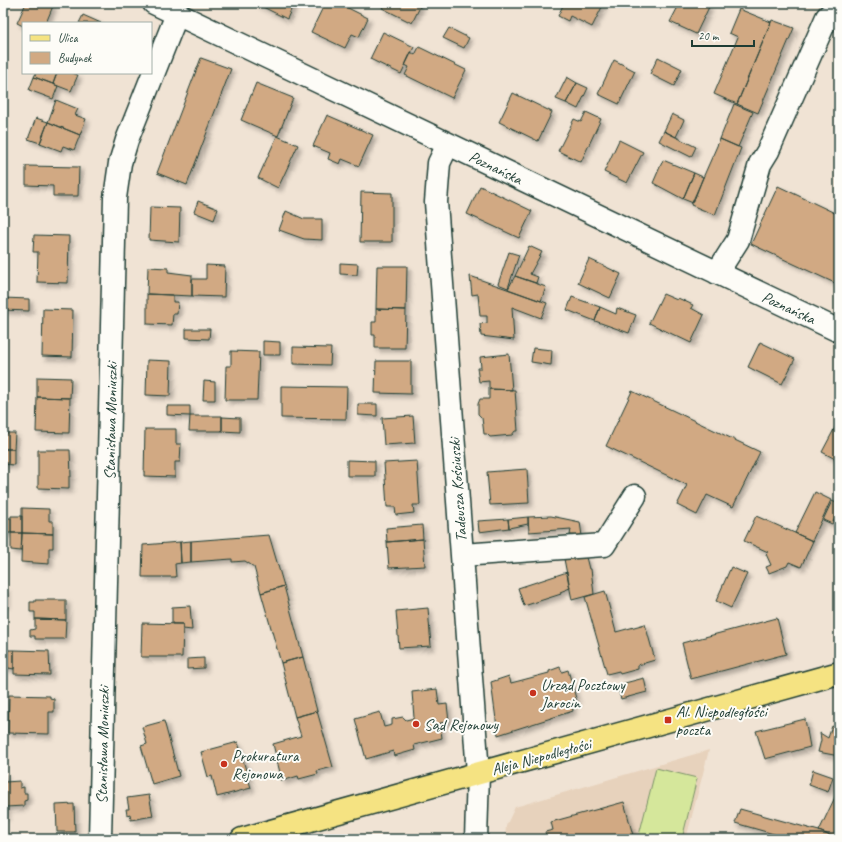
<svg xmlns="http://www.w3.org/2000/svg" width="842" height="842" font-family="Caveat,sans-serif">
<defs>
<filter id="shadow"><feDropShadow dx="3.5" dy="3.5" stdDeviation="2" flood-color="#0004"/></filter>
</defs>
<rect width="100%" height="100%" fill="#f0e3d4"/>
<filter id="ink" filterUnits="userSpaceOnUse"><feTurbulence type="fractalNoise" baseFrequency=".025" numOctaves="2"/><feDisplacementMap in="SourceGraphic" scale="8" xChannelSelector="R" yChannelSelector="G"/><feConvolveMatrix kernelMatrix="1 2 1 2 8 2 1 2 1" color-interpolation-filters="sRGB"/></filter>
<g filter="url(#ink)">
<path fill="#e7d2bc" d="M709 750 686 839H505L506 826 515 807Z"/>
<path fill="#d5e79b" stroke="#7a9268" d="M656 768 697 778 682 839H638Z"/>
<path fill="#d1a983" stroke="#1f3d34" filter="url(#shadow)" d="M26 3H46L53 6 46 23H23V26L17 23Z
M255 3H294L287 19Z
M325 3H338L368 18 359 37 352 34 345 48 311 32Z
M385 3H418L421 5 412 23 382 8Z
M564 3H604L592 27 570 16 568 21 558 16Z
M680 3H702L709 7 696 34 670 22Z
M739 9 771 22 737 104 714 94 738 37 729 33Z
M83 15 101 23H79Z
M772 20 794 28 758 113 737 104Z
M449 28 469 38 464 48 443 38Z
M383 32 414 47 401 74 370 59Z
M419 47 466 70 452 98 405 75 409 67 405 65 411 52 415 55Z
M658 57 682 69 674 86 650 74Z
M201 58 231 69 187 185 157 173Z
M614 60 635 71 619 104 598 94Z
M36 73H57L53 84 34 77Z
M57 73H72L78 75 71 91 53 84Z
M34 77 58 86 53 99 29 90Z
M567 77 577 83 566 103 556 99Z
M256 83 293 98 278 136 241 120Z
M577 83 588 88 578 109 566 103Z
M513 93 552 112 538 141 499 122Z
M56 100 78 109 75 115 86 119 80 135 48 122Z
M734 104 753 112 738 147 720 139Z
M586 112 601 119 581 162 558 151 574 119 581 122Z
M672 114 684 120 676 137 664 131Z
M327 115 373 135 359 166 342 159 340 164 328 159 330 153 313 146Z
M36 118 48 122 40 143 28 139Z
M48 122 80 135 74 150 63 146 61 151 40 143Z
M664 131 696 147 691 157 659 141Z
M277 136 298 145 278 188 258 178Z
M720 139 741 148 715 215 691 205Z
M619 140 643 152 627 183 604 172Z
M663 160 694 173 683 199 653 183Z
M26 166 79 167 78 196H53V186L26 185Z
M694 173 703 177 693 203 683 199Z
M480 186 532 211 519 238 467 214Z
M778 186 839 215V285L751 244Z
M361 192 392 193V242H360Z
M198 201 218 209 214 220 194 212Z
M150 207 180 208 179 242 149 240Z
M286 211 304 219H322V240L304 239 279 230Z
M34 235 69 236 68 283 37 282 38 252H33Z
M529 246 542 252 530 274 538 277 536 283 515 276Z
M509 252 519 255 508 288 498 284Z
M589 259 621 274 610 298 578 283Z
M340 263 358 264 357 275 340 274Z
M206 265 225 266 224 297 192 296V279H206Z
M377 266H407L406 310 376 309Z
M148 267 168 268V272L192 275V296L147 294Z
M470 276 547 303 541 318 512 307 514 340 481 336 480 324 487 323V316H480L478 294 472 295Z
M515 276 546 287 541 301 508 289Z
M147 294 173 295V302H178L177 314H173L172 325 147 324Z
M663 294 677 300 678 298 693 305 691 308 704 315 691 343 649 323Z
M572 297 600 307 595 321 567 310Z
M3 298 29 299V311L3 310Z
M600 307 616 314 617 308 636 315 629 333 595 321Z
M43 309 73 310 72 357 42 356Z
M376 309 406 310 405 348H375V335H372V322H376Z
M186 329H210L209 339 186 338Z
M263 341 280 342V355H263Z
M760 342 795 359 782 384 748 367Z
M293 347 331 348 330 365 293 364Z
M533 348 552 350 551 365 531 362Z
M231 351 259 352 257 400H225L226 366H231Z
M509 354 512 390 489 389V381L479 382 477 368H481L480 357Z
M147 360 171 361 170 396 146 395Z
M376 361H411V394L375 393Z
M37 377 71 378 70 398 37 397Z
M204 381 215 382V400H203Z
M281 386 347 387 346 419 281 418Z
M489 389 515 390 518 431H515L512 435 490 437 487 434H484L482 418 478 414V404L480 399H489Z
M632 391 760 452 733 507 707 495 697 515 677 505 687 485 606 446Z
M37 397 70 398 69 433 36 432Z
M358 404H377V416L358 415Z
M167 406H190V416L167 415Z
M190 416H222V431H189Z
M413 416 415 443 384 445 382 418Z
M222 417 240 418V432L222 431Z
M839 420V461L822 452Z
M145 429H176V444H181L180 462H175V477L144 476Z
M3 433H15L14 449H3Z
M3 449H14V465L3 464Z
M38 450H70L71 477H69V489L38 488Z
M347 460 375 461V476H347Z
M417 461 420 505H413L414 513 396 515 395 507H387L384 463Z
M527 469 529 503 490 505 487 472Z
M815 492 831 500 812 541 795 533Z
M832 501 839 504V510L832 524 823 520Z
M22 508 49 509V521H53V534L22 533Z
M11 516H22V533H11Z
M551 516 580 522 582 536 570 535 571 529 529 532 528 517Z
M756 516 813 541 801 567 789 562 787 566 769 573 766 567 771 565 766 554 768 552 744 541Z
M528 517V524L509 528 508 519Z
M3 518H11V533H3Z
M508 519 509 528 479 532 478 521Z
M422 525 423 539 387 542 386 528Z
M11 533H22L21 551 11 550Z
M22 533 53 534V548H49V564L21 562Z
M269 535 284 586 261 593 254 567 245 561 232 562V559L191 562V541Z
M423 539 425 566 389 568 387 542Z
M191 541V562L181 563 180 542Z
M180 542 181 563 175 564 176 577H142L143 545Z
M586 557 589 569H591L594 594 572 600 564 559Z
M731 567 747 574 731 608 716 601Z
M567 572 570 588 560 592 561 594 524 606 518 588Z
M284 586 303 657 281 663 261 593Z
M3 589H6V604H3Z
M605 591 616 632 645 624 655 660 638 665V669L620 674 619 671 607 674 585 597Z
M35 600H66V620L35 619V612H30V602H35Z
M190 606 192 630 183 629V624H172V607Z
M428 608 431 646 399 648 396 611Z
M777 618 786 654 691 679 682 643Z
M35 619 66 620 65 639H35V636H30V630L35 629Z
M142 623 183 624 182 657H141Z
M3 650H14V669L3 667Z
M14 650 49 651 50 675 14 674Z
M303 657 317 711 295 717 281 663Z
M204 658V668L187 669V659Z
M560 667 562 672 568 670 577 702 571 704 573 711 498 735 491 682 509 676 511 683 549 673V671Z
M644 678 647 692 621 699 617 685Z
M437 689 439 705 447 704 449 722 440 723 442 738 414 745 415 750 394 756 393 751 366 759 355 719 380 712 384 727 392 725V719L403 717 406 720 414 718 412 692Z
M9 695 50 696V698L54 699V712H49V734L8 733Z
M317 711 333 767 317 771 318 774 299 779 298 776 282 781 273 744 301 736 295 717Z
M805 719 810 747 765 759 756 731Z
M164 721 179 776 152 784 141 746 147 744 142 727Z
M832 726 839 729V756L818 752 821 740 820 733 828 738Z
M238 742 251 788 217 797 212 776 208 777 201 752Z
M813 770 833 777 828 792 809 785Z
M3 774H5V782L20 781V788L24 787V793H27V800L24 801V806L6 807V816H3Z
M149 795 153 816 131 820 130 814 127 815 126 809H129L127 798Z
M836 795 839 796V839L819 831Z
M624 802 634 839H547L545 832 553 830 551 822Z
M74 804 75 832H57L56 805Z
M740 809 819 831 837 839H791L735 823Z"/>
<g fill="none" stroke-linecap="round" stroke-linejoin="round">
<g stroke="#1f3d34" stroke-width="25">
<path id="minor" d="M154 3 839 331
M448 144 439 163 436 202 478 773 476 839
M717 273 738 240 760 164 768 151 827 17 839 6
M462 555 604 545 635 496
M100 839 115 198 120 163 127 140 177 14"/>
</g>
<g stroke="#1f3d34" stroke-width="25">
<path id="major" d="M242 839 839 673"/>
</g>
<use href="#minor" stroke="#fdfcf7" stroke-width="22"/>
<use href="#major" stroke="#f5e382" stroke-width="22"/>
</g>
</g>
<g fill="#c8321e" stroke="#fdfcf7" stroke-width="1.5">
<circle cx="533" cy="693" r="4"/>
<rect x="664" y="716" width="8" height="8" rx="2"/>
<circle cx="416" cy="724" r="4"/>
<circle cx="224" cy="764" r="4"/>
</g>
<g text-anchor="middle" stroke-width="4" stroke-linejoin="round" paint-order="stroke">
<g font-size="16" fill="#1f3d34" stroke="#fdfcf7">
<text transform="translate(496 167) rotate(26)" y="6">Poznańska</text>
<text transform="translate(789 307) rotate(25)" y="6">Poznańska</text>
<text transform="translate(110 421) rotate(-89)" y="6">Stanisława Moniuszki</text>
<text transform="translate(457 490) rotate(-94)" y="6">Tadeusza Kościuszki</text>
<text transform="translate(102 745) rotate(-89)" y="6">Stanisława Moniuszki</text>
<text transform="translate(541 756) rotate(-15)" y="6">Aleja Niepodległości</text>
</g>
<g font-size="16" fill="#1f3d34" stroke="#fdfcf7" text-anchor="start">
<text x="541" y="690">Urząd Pocztowy<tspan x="541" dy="18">Jarocin</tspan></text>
<text x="676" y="717">Al. Niepodległości<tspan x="676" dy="18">poczta</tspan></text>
<text x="424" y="730">Sąd Rejonowy</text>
<text x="232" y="761">Prokuratura<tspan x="232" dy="18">Rejonowa</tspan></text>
</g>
</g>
<rect width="842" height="842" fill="none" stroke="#fdfcf7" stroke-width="16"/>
<rect x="8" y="8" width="826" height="826" fill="none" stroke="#1f3d34" stroke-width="1.5" filter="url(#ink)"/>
<rect x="22" y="22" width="130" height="52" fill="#fdfcf7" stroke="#a4b0a9"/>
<rect x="30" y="35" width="20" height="6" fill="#f5e382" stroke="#a4b0a9"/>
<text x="58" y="42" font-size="12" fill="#1f3d34">Ulica</text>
<rect x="30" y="52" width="20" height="12" fill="#d1a983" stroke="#a4b0a9"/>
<text x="58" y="62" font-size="12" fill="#1f3d34">Budynek</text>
<path d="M692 40v6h62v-6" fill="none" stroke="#1f3d34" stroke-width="2"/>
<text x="698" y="40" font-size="12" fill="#1f3d34" stroke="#fdfcf7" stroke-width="3" paint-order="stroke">20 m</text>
</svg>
